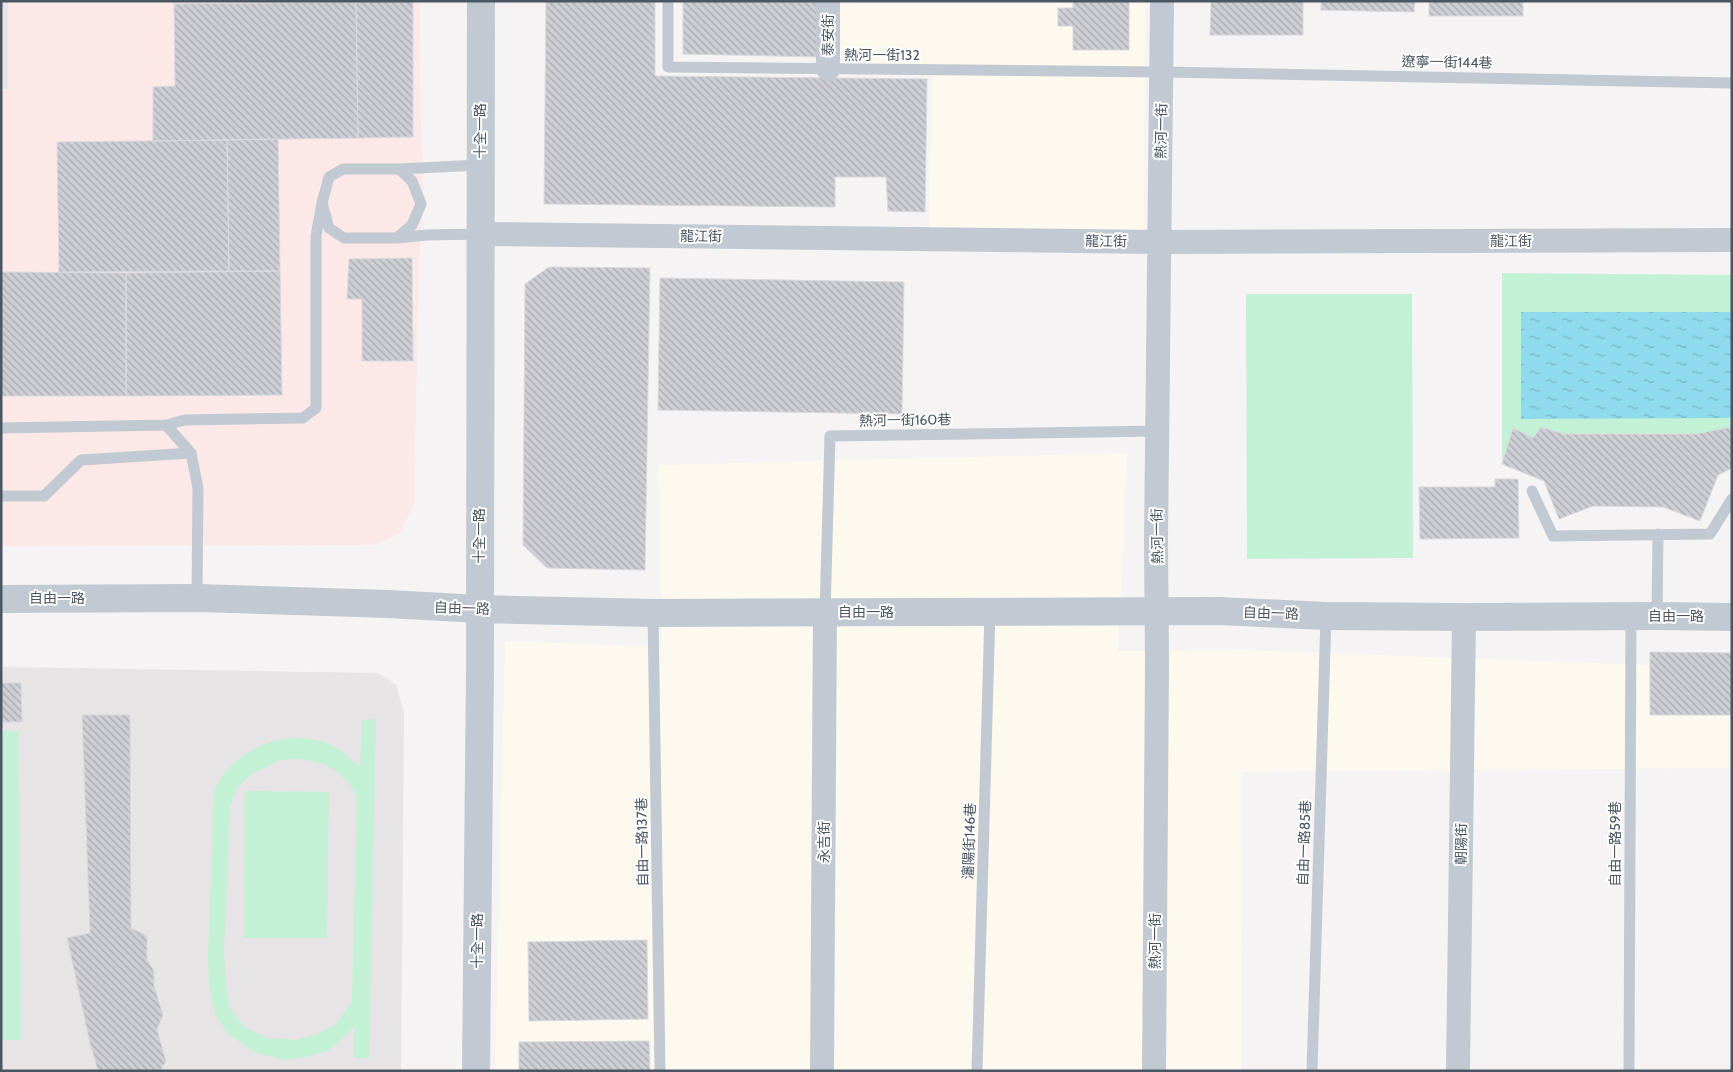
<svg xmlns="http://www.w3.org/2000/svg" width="1733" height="1072" font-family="Cabin,'Noto Sans TC',sans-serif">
<defs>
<pattern id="water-ripples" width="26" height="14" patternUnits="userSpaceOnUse" patternTransform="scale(1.25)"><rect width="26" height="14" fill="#90daee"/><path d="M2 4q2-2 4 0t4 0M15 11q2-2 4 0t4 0" fill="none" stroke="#78b4c4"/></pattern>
<pattern id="building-back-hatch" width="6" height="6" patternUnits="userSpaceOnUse" patternTransform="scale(1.25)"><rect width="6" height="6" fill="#cdcfd5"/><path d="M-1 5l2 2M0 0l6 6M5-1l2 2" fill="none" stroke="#a8abb0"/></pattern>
</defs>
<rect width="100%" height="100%" fill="#f5f3f3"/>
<path fill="#fdf9ef" d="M840 1H1145L1144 230 929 232 932 65 840 67Z
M1127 453 1118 651 1243 650 1732 668V768L1242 772 1241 1071H495L505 641 662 647 658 465Z"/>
<path fill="#e6e4e5" d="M1 1H8V89H1Z
M1 667 378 673 396 685 404 713 401 1071H1Z"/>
<path fill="#fce8e6" d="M8 1H420L421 132 424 202 419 257 414 504 400 533 374 545 1 546V89H8Z"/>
<path fill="#c3f1d5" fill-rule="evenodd" d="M1502 273 1732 275V468L1718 475 1700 521 1663 507 1593 506 1559 519 1544 481 1502 464Z
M1246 294H1412L1413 558 1247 559Z
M376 719 369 1058H354V1026L345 1036 329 1050 309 1056 283 1060 254 1052 228 1034 215 1014 209 984 208 957 214 792C217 786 220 778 225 772 251 743 292 729 329 744 342 749 350 759 360 767L362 720ZM298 759C328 762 340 770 357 795L352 1001 336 1024 318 1034 296 1040 267 1038 244 1027 230 1008 226 988 224 950 230 807 238 786 252 774 267 766 281 760Z
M1 731H18L21 1040H1Z
M245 791 329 792 327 938H244Z"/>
<path fill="url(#water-ripples)" d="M1521 312H1732V418L1521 419Z"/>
<path fill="url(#building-back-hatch)" stroke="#d7d9de" d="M413 1V137L358 138 356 1Z
M546 1H655V76L927 79 925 212 888 211 886 177H835V207L544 204Z
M683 1H819L818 57 683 54Z
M1073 1H1129V50H1073V26H1058V8H1073Z
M1211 1H1303V35H1210Z
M1321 1H1415L1414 12 1321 10Z
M1429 1H1523V16H1429Z
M356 2 358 138 153 141V87L175 86 174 4Z
M278 139 280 271H229L227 140Z
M227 140 229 271 59 272 57 142Z
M412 258 413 361H362V299H347L349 259Z
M549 267 650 268 645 570 547 568 523 545 525 284Z
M280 271 282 395 126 396V273Z
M1 272 126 273V396H1Z
M660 278 904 282 902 414 658 410Z
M1541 427 1563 434H1696L1732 427V468L1718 475 1700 521 1663 507 1593 506 1559 519 1544 481 1502 464 1513 428 1533 438Z
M1495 479H1518L1519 538 1420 539 1419 487H1495Z
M1650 652 1732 653V715H1650Z
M1 683H21L22 722H1Z
M82 715H130L131 928 147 936V960L154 971V986L163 1015 157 1030 166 1061 160 1071H98L90 1043 67 938 90 933Z
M647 940 648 1019 529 1021 528 942Z
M649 1041 650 1071H519V1042Z"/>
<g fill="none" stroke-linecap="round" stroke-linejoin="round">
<path stroke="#c1cad2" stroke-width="11" d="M668 1V67L1162 72 1732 83
M343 169H399L412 181 421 204 412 225 397 238H344L329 228 322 203 329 177Z
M399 169 480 165
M397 238 427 235 480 234
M166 425 185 420 303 418 316 408V236L322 203
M1 428 166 425 191 453 198 488 197 598
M1532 491 1553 536 1710 534 1732 499
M1 496H44L81 460 191 453
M653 613 660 1071
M825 613 830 436 1158 431
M1657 616 1658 534
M977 1071 990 611
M1312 1071 1326 616
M1629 1071 1631 616"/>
<path stroke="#c1cad2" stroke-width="24" d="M828 69V1
M480 234 1159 242 1732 240
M822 1071 825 613
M1154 1071 1157 665 1156 539 1162 1
M1458 1071 1464 617"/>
<path stroke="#c1cad2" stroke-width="28" d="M1 599 197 598 388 604 479 609 653 613 1219 611 1326 616 1464 617 1657 616 1732 617
M476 1071 480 667 481 1"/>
</g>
<g text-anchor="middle" stroke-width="4" stroke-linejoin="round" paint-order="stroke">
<g font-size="14" fill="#4a5661" stroke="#fff">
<text transform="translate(828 35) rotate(-90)" y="5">泰安街</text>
<text x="882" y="60">熱河一街132</text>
<text transform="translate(1447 62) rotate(1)" y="5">遼寧一街144巷</text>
<text transform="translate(480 131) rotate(-90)" y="5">十全一路</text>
<text transform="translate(1161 131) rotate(-89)" y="5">熱河一街</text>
<text transform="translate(701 236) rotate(1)" y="5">龍江街</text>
<text transform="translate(1106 241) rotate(1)" y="5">龍江街</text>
<text x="1511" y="246">龍江街</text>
<text transform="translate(905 420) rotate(-1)" y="5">熱河一街160巷</text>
<text transform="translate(479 536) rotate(-90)" y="5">十全一路</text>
<text transform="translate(1157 536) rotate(-91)" y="5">熱河一街</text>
<text x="57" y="603">自由一路</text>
<text transform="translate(462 608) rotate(2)" y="5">自由一路</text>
<text x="866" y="617">自由一路</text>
<text transform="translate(1271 613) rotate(2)" y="5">自由一路</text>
<text x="1676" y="621">自由一路</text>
<text transform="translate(969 841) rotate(-88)" y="5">瀋陽街146巷</text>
<text transform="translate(642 842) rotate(-91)" y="5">自由一路137巷</text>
<text transform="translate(824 842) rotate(-90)" y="5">永吉街</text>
<text transform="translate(1304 843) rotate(-88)" y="5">自由一路85巷</text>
<text transform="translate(1461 844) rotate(-89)" y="5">朝陽街</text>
<text transform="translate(1615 844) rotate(-90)" y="5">自由一路59巷</text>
<text transform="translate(477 941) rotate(-90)" y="5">十全一路</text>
<text transform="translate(1155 941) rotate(-90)" y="5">熱河一街</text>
</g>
</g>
<rect width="1733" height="1072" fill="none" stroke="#4a5661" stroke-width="5"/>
</svg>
